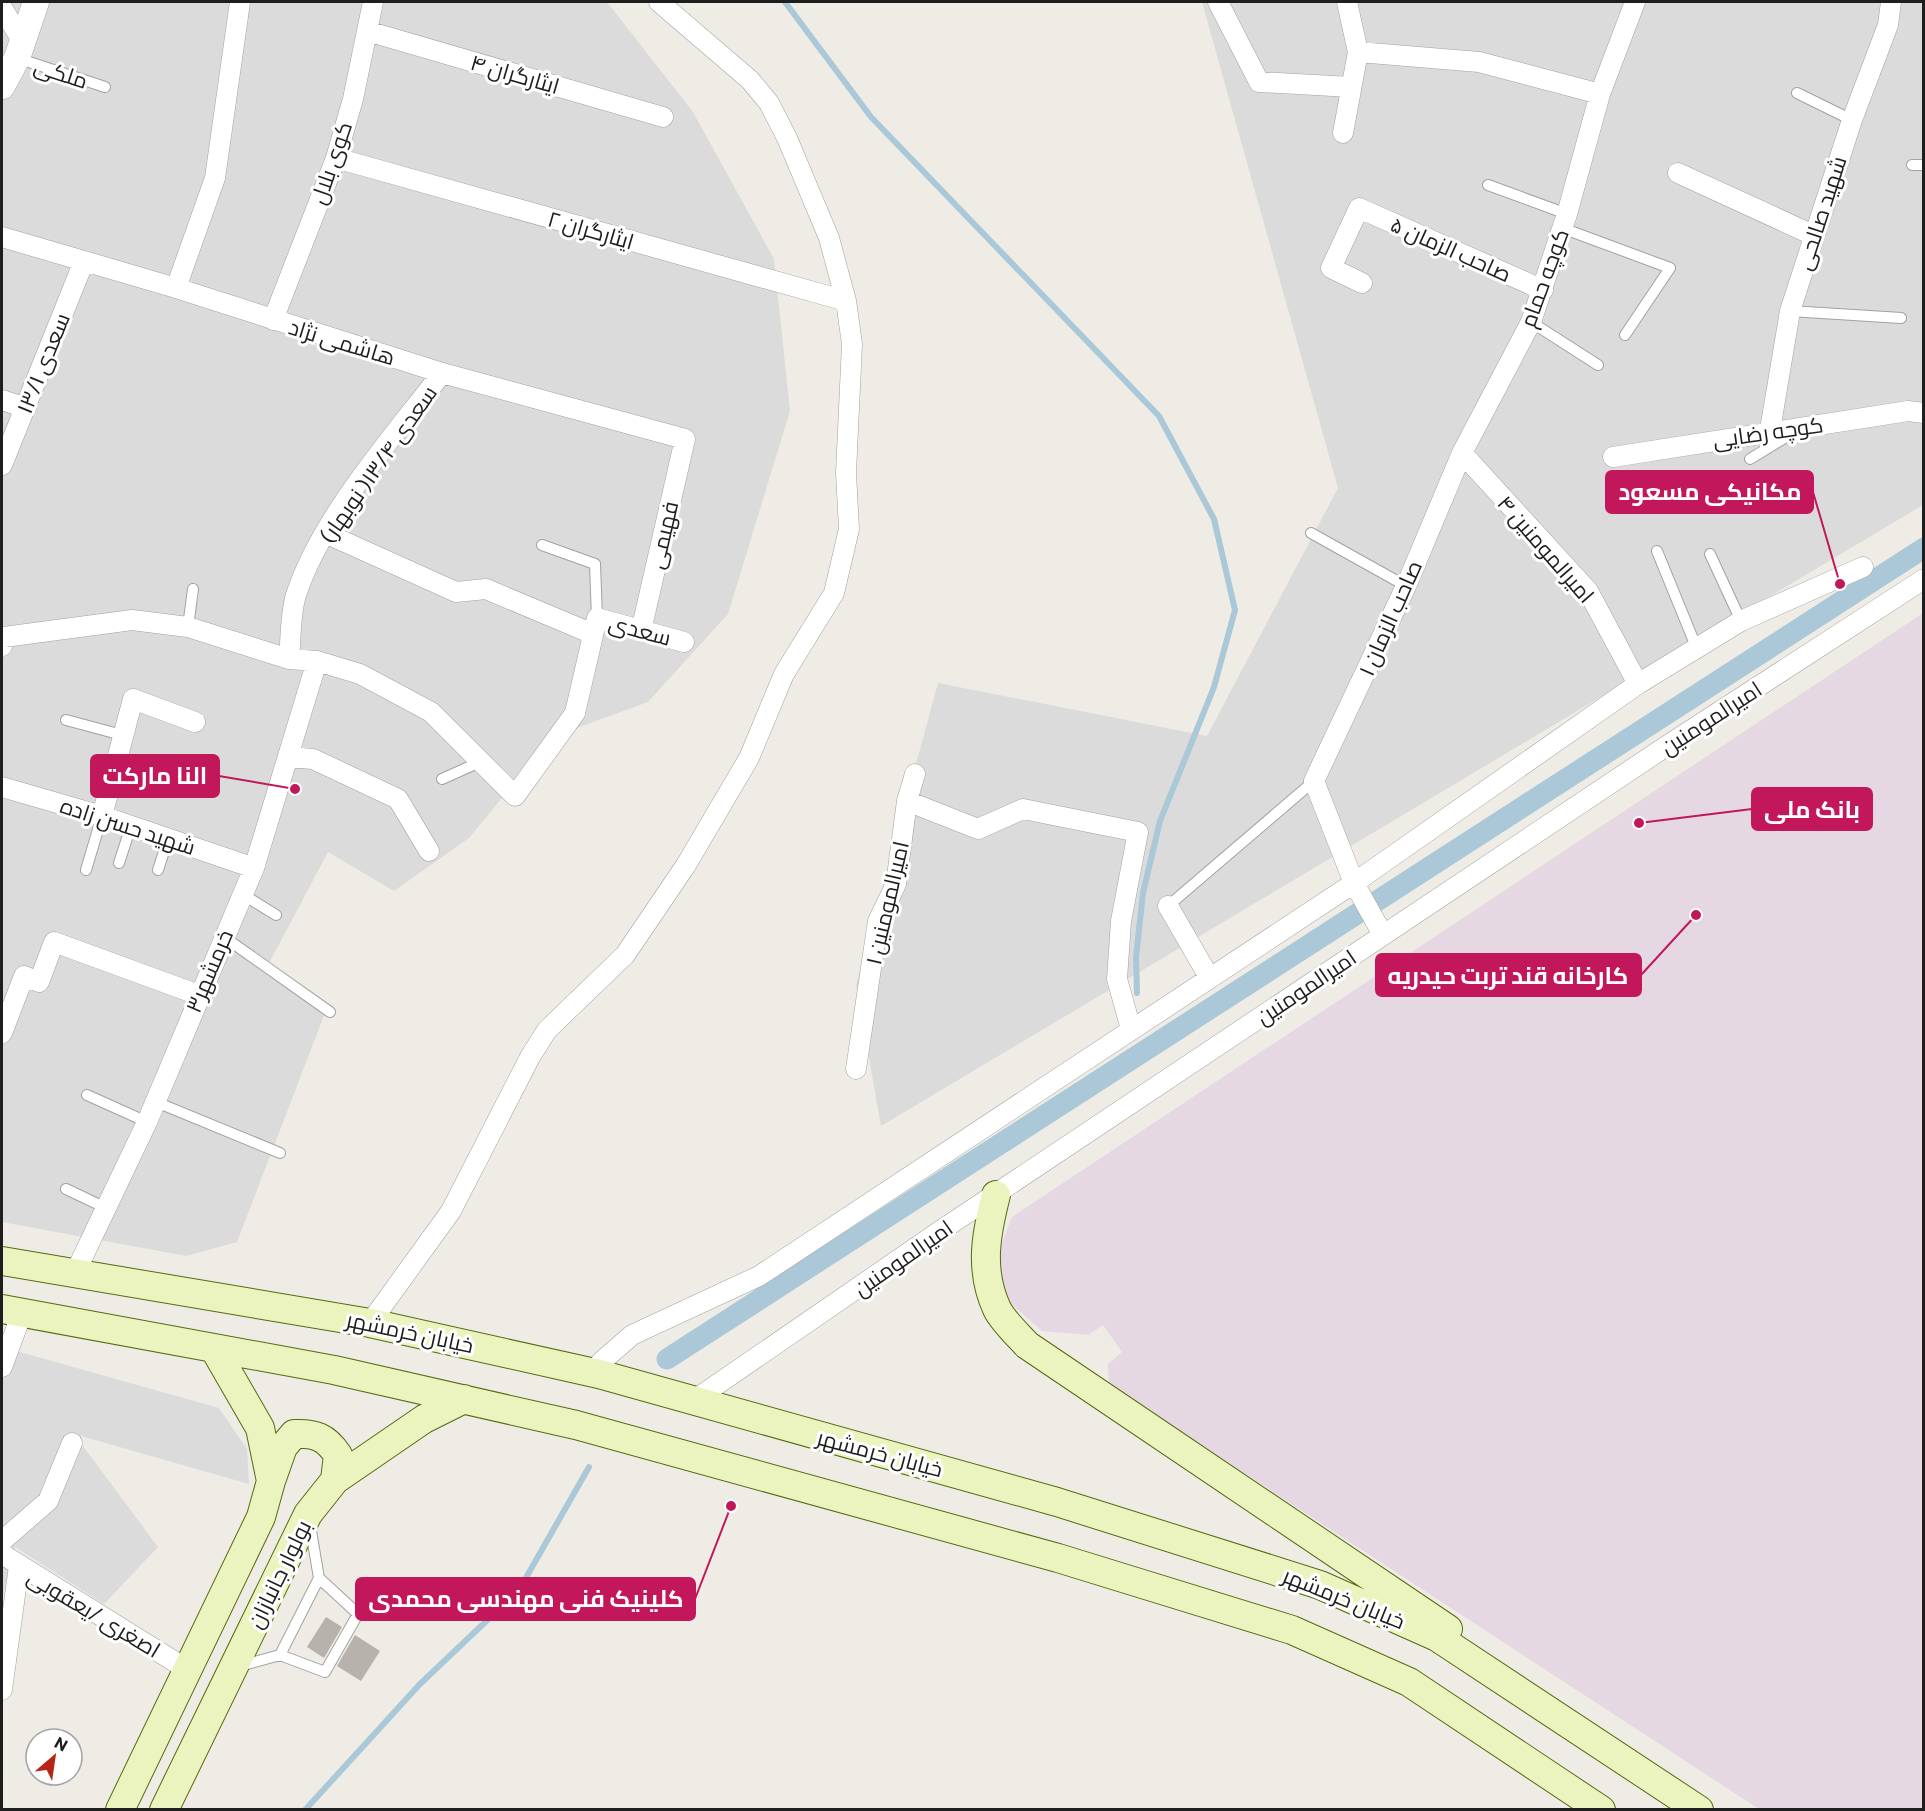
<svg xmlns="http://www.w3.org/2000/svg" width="1925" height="1811" font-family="Commissioner,Cairo,sans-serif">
<rect width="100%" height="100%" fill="#eeece5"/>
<path fill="#dcdbdb" d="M2 2H607L693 112 774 259 790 411 728 614 648 702 552 737 469 838 394 891 328 852 268 965 325 1013 237 1242 186 1256 2 1222Z
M1202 2H1923V505L881 1126 856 985 938 683 1207 736 1338 488Z
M2 1347 219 1408 247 1449 249 1484 74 1434 158 1547 104 1604 15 1547 2 1599Z"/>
<path fill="#e6d8e2" d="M1923 613V1809H1759L1109 1385 1108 1364 1122 1352 1103 1325 1088 1335 1042 1331 1006 1299 998 1253 1012 1217Z"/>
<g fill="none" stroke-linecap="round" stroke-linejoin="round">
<path stroke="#aac8d7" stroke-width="6" d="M785 2 871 117 1159 416 1214 519 1235 610 1214 687 1160 821 1143 893 1136 957 1137 993
M305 1810 420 1684 519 1590 589 1467"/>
<path stroke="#aac8d7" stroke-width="21" d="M667 1359 1924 548"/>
</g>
<path fill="#b7b2ab" d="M326 1617 342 1627 324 1658 307 1647Z
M355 1635 380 1651 361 1681 337 1666Z"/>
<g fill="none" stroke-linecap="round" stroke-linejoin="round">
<g stroke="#a2a2a2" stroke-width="12">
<path id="service" d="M17 58 105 87
M1797 93 1852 120
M1912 165H1924
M1488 185 1567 214
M1562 228 1670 268 1625 335
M1790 311 1901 318
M1531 322 1598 365
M1750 459 1791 434
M1311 533 1406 586
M542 545 595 564 597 618
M1657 551 1697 649
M1710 554 1741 621
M188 627 193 589
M66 720 122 735
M442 779 480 762
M119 863 131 826
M86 870 102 816
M158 870 168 839
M242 894 276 915
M1168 906 1314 781
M224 937 330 1012
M87 1095 147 1122
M156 1102 280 1153
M66 1189 106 1208
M280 1655 319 1578
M240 1666 280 1655 325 1672 358 1614 319 1578 310 1525"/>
</g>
<g stroke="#a2a2a2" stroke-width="21">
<path id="minor" d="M1218 2 1259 82 1351 87
M2 8 23 42
M367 31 663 117
M1358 52 1479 62 1600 94
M1343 133 1358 52 1347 2
M336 158 846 301
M1678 173 1813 235
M2 237 176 288 442 373 685 439 641 631
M1362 283 1331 268 1359 208 1543 290
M176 288 215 178 240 2
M273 320 336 158 353 99 373 2
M2 400 26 408
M1770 430 1790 311 1852 120 1888 25 1891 2
M1462 453 1588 591 1638 684
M1613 457 1908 411 1924 413
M2 465 84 261
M325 533 456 592 486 589 593 634
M2 646 4 637 132 620 188 627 289 659 317 661 360 674 431 712 515 796 575 713 597 618 684 642
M289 659C291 639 290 614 296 595 321 518 393 437 442 373
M289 757 313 759 398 799 429 851
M2 787 102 816 254 868
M907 801 978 829 1023 809 1138 832 1121 921 1117 979 1131 1029
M102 816 133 699 195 722
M1168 906 1209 977
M1383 935 1354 883 1314 781 1406 586 1462 453 1531 322 1567 214 1600 94 1635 2
M2 1033 24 976 39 982 54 942 199 995
M856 1069 878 921 896 884 907 801 915 774
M76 1271 147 1122 254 868 317 661
M370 1323 451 1211 530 1057 547 1030 625 955 686 865 749 758 784 674 834 593 849 529 846 473 852 344 846 301 829 238 787 138 769 103 750 80 659 2
M2 1367 22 1313
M599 1374 601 1362 632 1335 759 1276 1354 883 1638 684 1741 621 1863 567
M693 1401 943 1229 1668 745 1924 579
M2 1541 48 1501 72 1443
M2 1554 188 1670
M2 1690 19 1566"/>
</g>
<g stroke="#a2a2a2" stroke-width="27">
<path id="tertiary" d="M2 86 17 58 36 2"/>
</g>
<g stroke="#576a10" stroke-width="30">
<path id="secondary" d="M996 1195C986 1234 979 1270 997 1309 1003 1321 1017 1334 1027 1345L1448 1629
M2 1261 370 1323 599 1374 1057 1502 1320 1585 1437 1637 1699 1810
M2 1309 334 1370 576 1425 1058 1558 1292 1630 1409 1682 1601 1810
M271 1481 283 1447 294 1434C315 1433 326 1437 338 1455L335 1480
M120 1810 261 1517 271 1481 260 1428 215 1350
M164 1810 308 1514 335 1480 424 1419 464 1399"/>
</g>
<use href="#service" stroke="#fff" stroke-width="10"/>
<use href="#minor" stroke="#fff" stroke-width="20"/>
<use href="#tertiary" stroke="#fff" stroke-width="26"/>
<use href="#secondary" stroke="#ebf3be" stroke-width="28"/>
</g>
<g text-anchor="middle" stroke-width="6" stroke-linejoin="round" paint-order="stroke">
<g font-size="22" fill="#1e1e1e" stroke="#fff">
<text transform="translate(61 73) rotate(18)" y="8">ملکی</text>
<text transform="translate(515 74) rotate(16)" y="8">ایثارگران ۴</text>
<text transform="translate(331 163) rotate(-71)" y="8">کوی بلال</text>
<text transform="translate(1821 213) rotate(-72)" y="8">شهید صالحی</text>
<text transform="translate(591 230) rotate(16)" y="8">ایثارگران ۲</text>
<text transform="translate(1451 249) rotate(24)" y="8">صاحب الزمان ۵</text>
<text transform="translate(1544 278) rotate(-70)" y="8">کوچه حمام</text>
<text transform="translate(342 342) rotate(17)" y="8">هاشمی نژاد</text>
<text transform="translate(43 363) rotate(-68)" y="8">سعدی ۱۳/۱</text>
<text transform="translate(1768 432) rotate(-8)" y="8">کوچه رضایی</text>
<text transform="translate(378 464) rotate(-55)" y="8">سعدی ۱۳/۴( نوبهار)</text>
<text transform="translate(663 535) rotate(-77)" y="8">فهیمی</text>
<text transform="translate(1546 549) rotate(49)" y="8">امیرالمومنین ۴</text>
<text transform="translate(1390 618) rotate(-66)" y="8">صاحب الزمان ۱</text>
<text transform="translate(640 630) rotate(15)" y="8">سعدی</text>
<text transform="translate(1711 718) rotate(-33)" y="8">امیرالمومنین</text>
<text transform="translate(128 826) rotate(18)" y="8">شهید حسن زاده</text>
<text transform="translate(887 903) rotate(-77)" y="8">امیرالمومنین ۱</text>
<text transform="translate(209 971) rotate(-67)" y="8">خرمشهر۳</text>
<text transform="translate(1306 987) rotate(-34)" y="8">امیرالمومنین</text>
<text transform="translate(903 1258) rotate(-35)" y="8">امیرالمومنین</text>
<text transform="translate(410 1332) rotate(12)" y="8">خیابان خرمشهر</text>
<text transform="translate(880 1453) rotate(15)" y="8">خیابان خرمشهر</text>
<text transform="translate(279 1574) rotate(-64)" y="8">بولوار جانبازان</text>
<text transform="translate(1344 1598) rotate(22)" y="8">خیابان خرمشهر</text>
<text transform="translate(94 1613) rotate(31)" y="8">اصغری /یعقوبی</text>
</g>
</g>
<path fill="none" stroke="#c2185b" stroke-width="2" d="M1840 584L1813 492M295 789L219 776M1639 823L1752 809M1696 915L1641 975M731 1506L695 1599"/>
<g fill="#c2185b" stroke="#fff" stroke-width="2">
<circle cx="1840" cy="584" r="6"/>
<circle cx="295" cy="789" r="6"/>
<circle cx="1639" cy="823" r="6"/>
<circle cx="1696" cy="915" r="6"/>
<circle cx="731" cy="1506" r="6"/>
</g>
<g fill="#c2185b" stroke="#c2185b" stroke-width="2">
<rect x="1606" y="471" width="207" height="42" rx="6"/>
<rect x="91" y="755" width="128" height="42" rx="6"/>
<rect x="1752" y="788" width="120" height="42" rx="6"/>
<rect x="1376" y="954" width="265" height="42" rx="6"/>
<rect x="356" y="1578" width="339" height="42" rx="6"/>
</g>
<g font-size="24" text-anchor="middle" font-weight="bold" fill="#fff">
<text x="1710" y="500">مکانیکی مسعود</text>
<text x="155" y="784">النا مارکت</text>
<text x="1812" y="818">بانک ملی</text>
<text x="1508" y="984">کارخانه قند تربت حیدریه</text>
<text x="526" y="1607">کلینیک فنی مهندسی محمدی</text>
</g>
<rect width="1925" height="1811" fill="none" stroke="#1e1e1e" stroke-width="6"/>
<g transform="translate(54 1757) rotate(29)"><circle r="28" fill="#ffffff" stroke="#a5a5a5" stroke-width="1.5"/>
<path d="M0-4.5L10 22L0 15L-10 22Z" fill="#b72515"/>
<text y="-9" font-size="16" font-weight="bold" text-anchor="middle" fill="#1e1e1e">N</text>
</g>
</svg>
